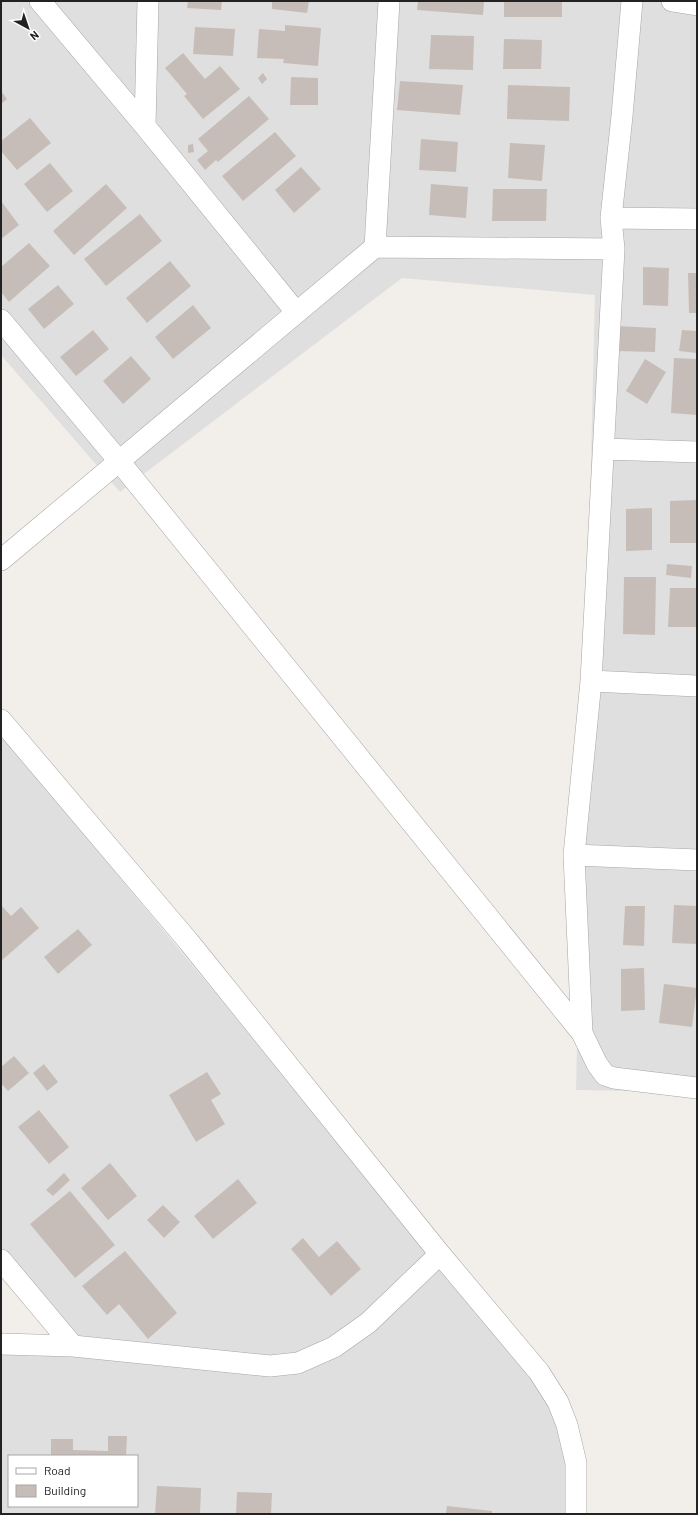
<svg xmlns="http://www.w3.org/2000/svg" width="698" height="1515" font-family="Barlow,sans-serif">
<rect width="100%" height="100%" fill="#f2eee9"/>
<path fill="#e0dfdf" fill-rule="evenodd" d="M1 1H697V1092L576 1090 595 295 402 278 120 492 1 355Z
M1 734 534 1378 553 1404 569 1464 567 1514H1V1349L79 1352 1 1258ZM9 1456H137V1506H9Z"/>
<path fill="#c6bdb8" d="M188 1H222L221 10 187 8Z
M272 1H309L307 13 272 9Z
M418 1H484L483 15 417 10Z
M504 1H562V17H504Z
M285 25 321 28 318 66 283 63 284 59 257 58 259 29 285 31Z
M195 27 235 29 233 56 193 54Z
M431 35 474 36 473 70 429 69Z
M504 39 542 40 541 69H503Z
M183 53 205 79 220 66 240 89 203 119 184 96 187 94 165 68Z
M263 73 267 79 262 84 258 78Z
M291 77 318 78V105H290Z
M400 81 463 85 460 115 397 110Z
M508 85 570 87 569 121 507 119Z
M1 91 7 99 1 104Z
M249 96 269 119 218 162 216 160 205 170 197 160 208 151 198 139Z
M30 118 51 143 17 170 1 151V141Z
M275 132 296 156 243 201 222 176Z
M421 139 458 142 456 172 419 170Z
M510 143 545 145 542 181 508 178Z
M193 144 194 152 188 153V145Z
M50 163 73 191 47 212 24 184Z
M301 167 321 189 294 213 275 190Z
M106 184 127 208 74 255 53 231Z
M431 184 468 187 466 218 429 215Z
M493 189H547L546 221H492Z
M1 201 19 225 1 239Z
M140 214 162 241 106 286 84 259Z
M29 243 50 266 9 302 1 292V267Z
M170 261 191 286 147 323 126 298Z
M643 267 669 268 668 306 643 305Z
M688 273H697V313H689Z
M58 285 74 304 44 329 28 309Z
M193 305 211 328 173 359 155 337Z
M617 326 656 328 655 352 616 351Z
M93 330 109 349 76 376 60 357Z
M682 330 697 331V353L679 351Z
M131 356 151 379 123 404 103 381Z
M674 358 697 359V415L671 413Z
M645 359 666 372 647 404 626 391Z
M697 500V543H670V501Z
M652 508V550L626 551V509Z
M667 564 692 566 691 578 666 575Z
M624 577H656L655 635 623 634Z
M670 588H697V627H668Z
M1 905 11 916 21 907 39 928 1 961Z
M674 905 697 906V944L672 943Z
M625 906H645L644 946 623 945Z
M78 929 92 945 58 974 44 957Z
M644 968 645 1010 621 1011V969Z
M664 984 697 988 692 1027 659 1023Z
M14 1056 29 1073 8 1091 1 1083V1067Z
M44 1064 58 1082 47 1091 33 1073Z
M207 1072 221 1094 211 1100 225 1124 196 1142 169 1095Z
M39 1110 69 1147 49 1164 18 1127Z
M110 1163 137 1196 108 1220 81 1188Z
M64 1173 70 1180 53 1196 46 1190Z
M238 1179 257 1203 213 1239 194 1216Z
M70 1191 115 1245 75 1278 30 1224Z
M163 1205 180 1222 164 1238 147 1220Z
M303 1238 319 1257 337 1241 361 1269 331 1296 291 1249Z
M125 1251 177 1313 148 1339 119 1304 107 1315 82 1286Z
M108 1436H127L126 1456H51V1439H73V1450L108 1451Z
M157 1486 201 1488 200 1514H155Z
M237 1492 272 1493 271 1514H236Z
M447 1506 492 1511V1514H446Z"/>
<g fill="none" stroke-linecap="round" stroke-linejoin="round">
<g stroke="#a6a6a6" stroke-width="22">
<path id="street" d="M40 1 145 126 296 312
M632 1 622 116 611 218 614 249 591 681 574 855 582 1033 597 1064 605 1075 614 1078 697 1088
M672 1 697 5
M145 126 148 1
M611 218 697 219
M375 247 614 249
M1 320 119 461 582 1033
M604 449 697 452
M1 560 375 247 389 1
M591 681 697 686
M1 720 189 942 440 1254 539 1372 558 1402 567 1425 576 1463V1514
M574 855 697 860
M1 1260 73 1346
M1 1344 73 1346 270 1366 298 1363 334 1347 368 1323 440 1254"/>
</g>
<use href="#street" stroke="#fff" stroke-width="21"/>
</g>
<rect width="698" height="1515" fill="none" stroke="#222222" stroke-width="4"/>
<rect x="8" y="1455" width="130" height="52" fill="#ffffff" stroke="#a7a7a7"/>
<rect x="16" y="1468" width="20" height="6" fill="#ffffff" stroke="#a7a7a7"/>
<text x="44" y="1475" font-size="12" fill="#222222">Road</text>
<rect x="16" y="1485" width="20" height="12" fill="#c6bdb8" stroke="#a7a7a7"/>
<text x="44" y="1495" font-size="12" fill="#222222">Building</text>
<g transform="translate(28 28) rotate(140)" stroke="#ffffff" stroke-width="3" paint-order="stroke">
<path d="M0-3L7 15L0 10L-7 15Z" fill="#222222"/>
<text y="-6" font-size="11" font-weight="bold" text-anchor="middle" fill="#222222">N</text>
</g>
</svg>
